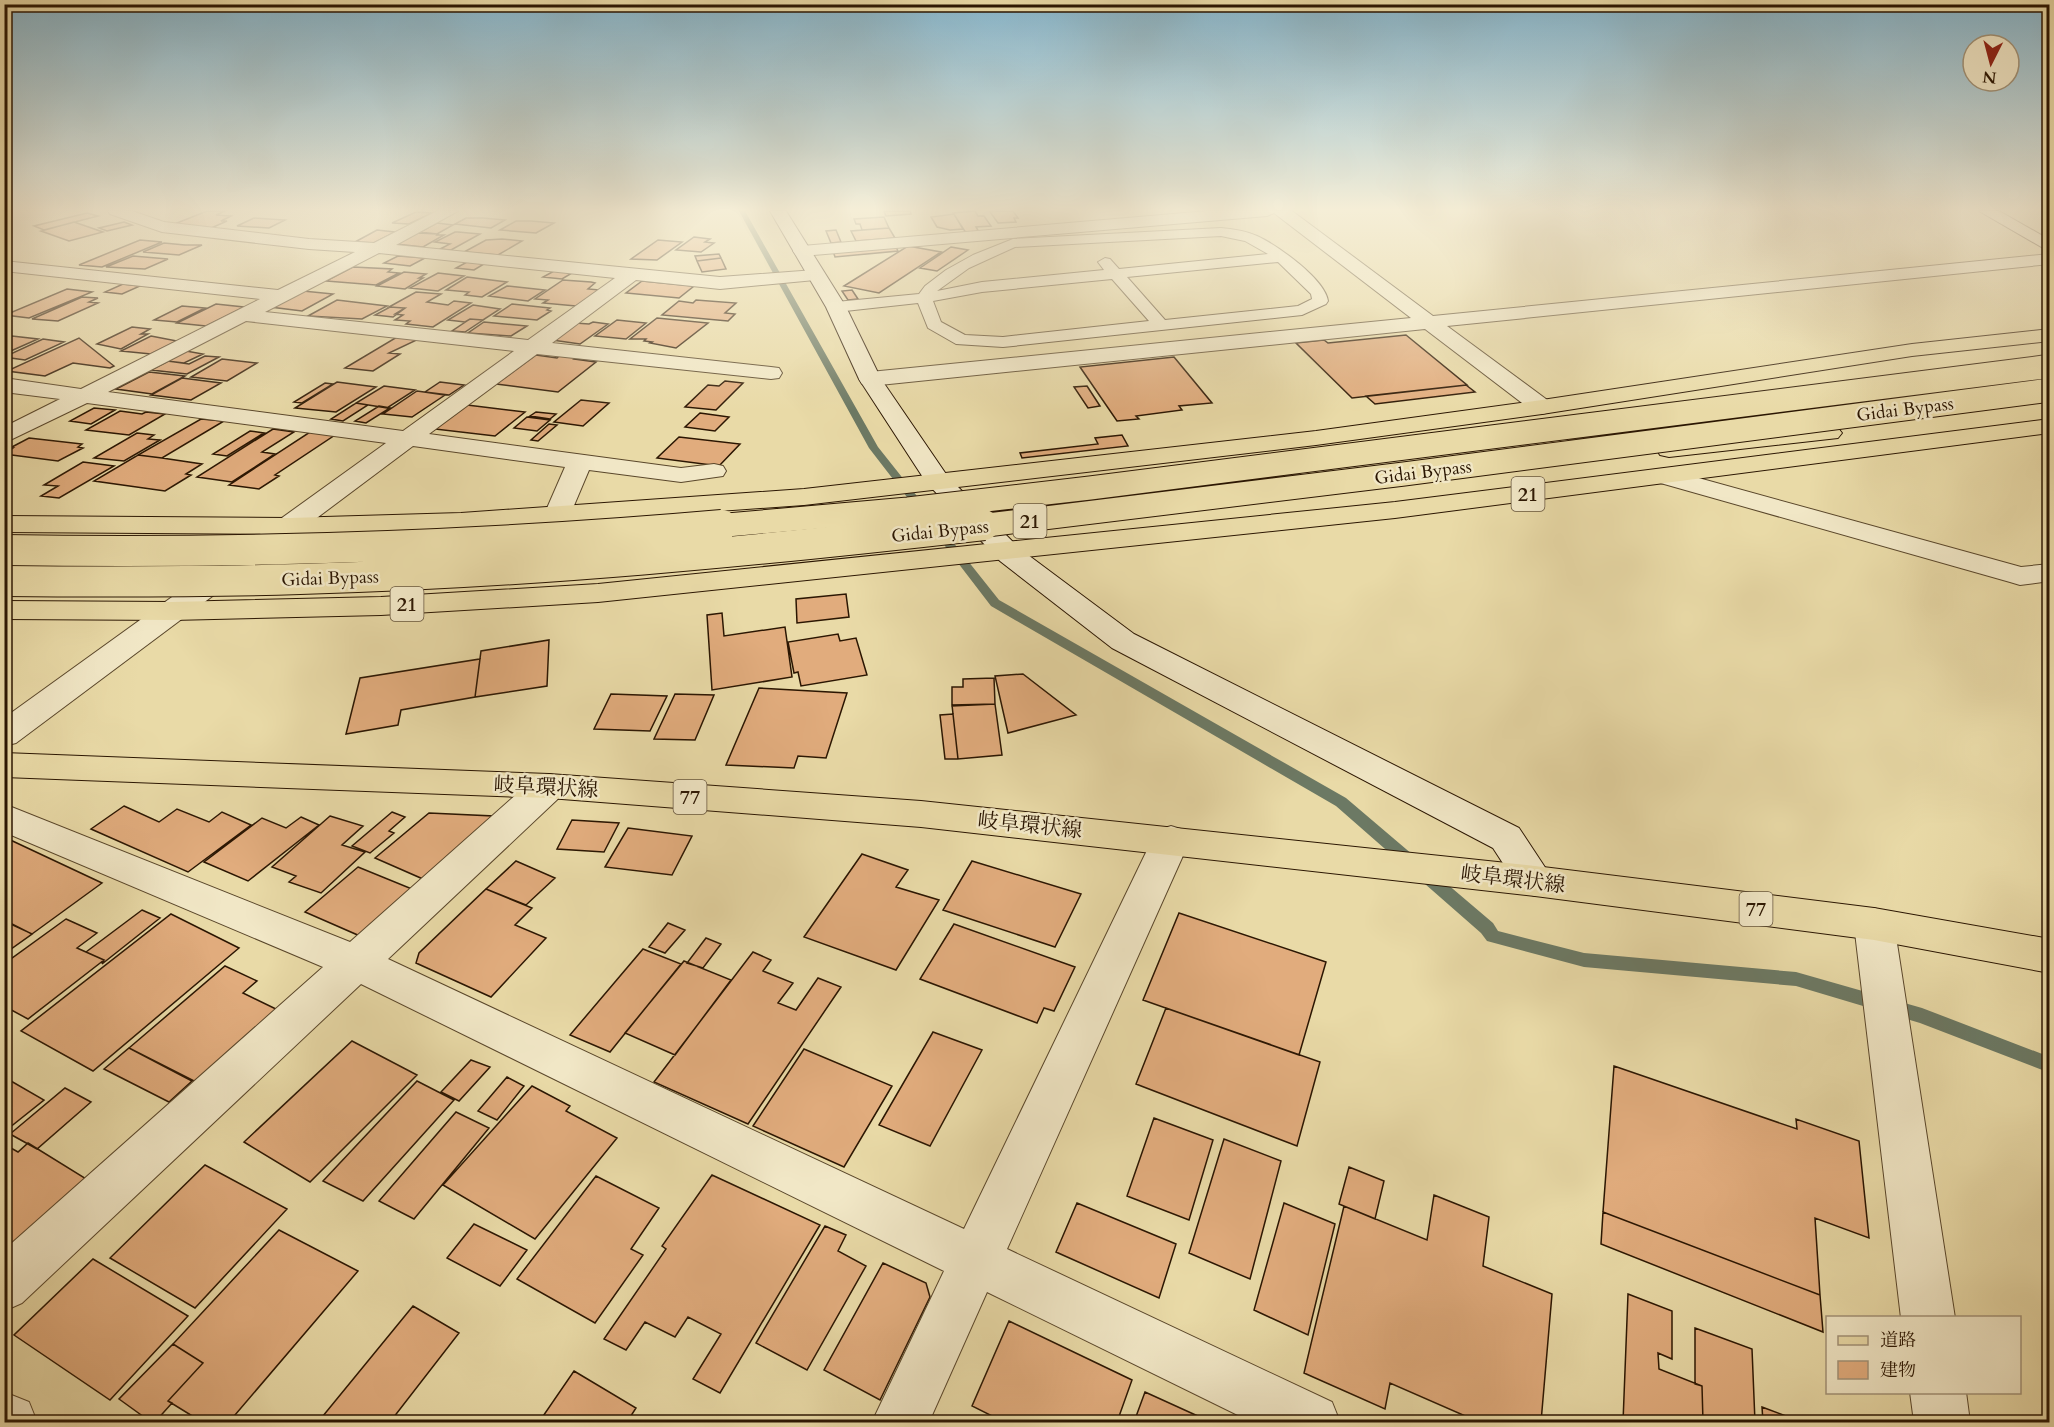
<svg xmlns="http://www.w3.org/2000/svg" width="2054" height="1427" font-family="Cardo,'Noto Serif JP',serif">
<rect width="100%" height="100%" fill="#e9daa7"/>
<filter id="stains"><feTurbulence type="fractalNoise" baseFrequency=".00333" numOctaves="4"/><feColorMatrix values="0 0 0 0 .2 0 0 0 0 .09 0 0 0 0 .02 0 0 0 .5 -.17"/></filter>
<radialGradient id="worn" r=".72"><stop offset=".6" stop-color="#630" stop-opacity="0"/><stop offset="1" stop-color="#630" stop-opacity=".3"/></radialGradient>
<g fill="none" stroke-linecap="round" stroke-linejoin="round">
<path fill="#6c7964" fill-rule="evenodd" d="M739 211H745L878 447 928 510V514H920L869 448Z
M937 526 941 527 999 600 1346 798 1493 923 1498 931 1584 953 1796 972 1922 1008 2050 1057V1073L1920 1023 1796 986 1584 967 1487 941 1481 933 1336 806 991 606 932 529Z"/>
</g>
<path fill="#e1ac7d" stroke="#2b1602" stroke-width="1.5" d="M207 211H225L216 215 231 216 221 221H227L209 229 172 225Z
M884 211H910L911 214 886 216Z
M975 211 978 216H984L991 226 976 227 979 232 966 233 953 213Z
M994 211H1013L1018 218H1014L1016 222 998 223 990 212Z
M416 212 432 213 409 224 392 223Z
M87 213 98 216 44 230 34 226Z
M954 214 963 229 950 230 937 227 931 217Z
M884 217 889 228 862 230 860 224H856L854 219Z
M254 218 285 220 269 228 237 226Z
M466 218H483L505 220 491 228 455 224Z
M516 221H531L554 223 536 233 500 230Z
M74 222 103 232 69 241 41 231Z
M124 222 132 225 107 231 99 228Z
M437 223 453 225 437 234 420 232Z
M889 228 895 238 856 241 851 231Z
M377 230 395 232 374 243 355 242Z
M836 230 841 242 831 243 826 231Z
M455 232H458L480 234 451 250 440 249 450 244 435 242Z
M418 233 438 234 437 235H444L423 247 396 244Z
M694 237 710 239 705 242 714 243 701 252 676 250Z
M502 239 522 241 498 255 464 252 486 240Z
M140 240 162 242 102 267 79 265Z
M658 240 682 242 657 260 631 259Z
M164 243 185 245H202L179 255 143 252Z
M895 245 898 251 835 257 833 251Z
M908 246 941 252 879 293 844 286Z
M951 247 968 250 937 271 920 268Z
M719 254 721 258 697 261 695 256Z
M133 256 168 259 145 269 106 267Z
M398 256 425 258 410 266 384 263Z
M721 258 726 269 702 272 697 261Z
M467 262 484 264 474 270 456 268Z
M353 267 392 269 388 272 399 273 376 285 326 281Z
M554 271 572 273 562 279 543 277Z
M404 272 426 274 419 278H423L405 289 377 286Z
M438 273 464 276 438 291 410 288Z
M467 277 507 282 482 297 465 295 469 292 446 290Z
M563 280 591 282 595 283 588 289 600 290 576 306 543 303 548 300 535 299Z
M642 281 694 286 679 298 626 293Z
M123 284 140 286 122 294 105 292Z
M507 286 545 290 528 301 489 296Z
M67 289 92 292 29 318 5 315Z
M852 290 858 299 848 300 842 291Z
M303 291 333 294 302 311 270 307Z
M416 292 441 294 427 302 448 305 454 301 471 303 433 327 406 324 410 321 395 320 403 315 395 314 405 308 389 307Z
M82 297 98 298 89 302 98 303 58 321 32 319Z
M337 300 387 306 362 319 308 316Z
M696 300 736 303 725 313 735 314 728 321 662 315 679 301 693 303Z
M216 304 244 307 206 326 177 323Z
M512 304 550 308 547 310 551 311 537 320 494 316Z
M473 305 500 309 483 320 470 319 465 322 448 320Z
M182 306 205 308 177 322 154 320Z
M390 307 405 308 393 317 375 315Z
M657 318 708 323 676 348 650 343 652 342 644 341 646 339H630Z
M470 319 483 320 465 332 452 331Z
M617 320 646 323 626 339 595 336Z
M484 322 527 326 511 336 468 333Z
M593 322 608 324 580 344 552 340 575 323 589 324Z
M132 327 150 329 141 334H148L121 349 97 344Z
M402 334 423 337 389 353 400 354 373 371 345 368Z
M1406 335 1467 385 1352 398 1296 343 1324 340 1328 343Z
M12 336 38 339 4 354V339Z
M151 336 177 341 151 354 121 351Z
M79 338 114 366 110 368 73 363 45 376 7 371Z
M43 339 64 342 25 360 4 357Z
M186 351 203 354 184 363 167 361Z
M561 354 578 356 574 359 596 362 558 392 496 384 536 355 557 358Z
M205 356 219 357 187 374 151 370 168 361 189 364Z
M1174 357 1212 403 1179 406 1182 410 1136 416 1139 419 1117 421 1080 367Z
M222 359 257 363 227 381 191 377Z
M149 372 185 376 152 394 116 389Z
M182 378 221 383 191 400 151 395Z
M725 381 743 383 716 410 685 407 708 385 719 386Z
M337 382 376 387 336 412 295 408Z
M440 382 464 385 449 395 425 392Z
M325 383 333 384 302 403 294 402Z
M1466 385 1475 392 1375 404 1366 396Z
M384 386 415 390 387 408 356 403Z
M1087 386 1100 406 1088 408 1074 387Z
M417 391 445 395 412 417 383 414Z
M581 400 609 403 583 426 554 422Z
M356 403 368 405 343 421 331 419Z
M467 405 525 412 495 436 435 429Z
M379 406 390 408 366 423 355 421Z
M94 408 115 410 91 424 70 421Z
M120 411 142 414 146 412 165 414 129 435 86 430Z
M536 412 556 414 550 419 530 416Z
M700 413 729 417 715 431 685 427Z
M527 417 550 420 537 431 514 428Z
M201 419 224 421 162 458 138 455Z
M549 424 557 425 538 441 531 440Z
M273 429 294 432 262 452 275 454 232 482 197 477Z
M250 431 264 433 227 456 213 454Z
M310 432 335 435 275 475 279 476 259 489 229 485Z
M137 433 154 435 148 439 160 440 124 461 94 458Z
M1122 435 1128 446 1022 458 1020 453 1098 444 1095 438Z
M679 437 740 444 719 466 657 458Z
M29 438 82 444 78 447 83 448 58 461 4 454 13 448H10Z
M138 455 162 458 202 464 186 474 191 475 165 491 94 481Z
M83 462 114 466 59 498 41 496 58 486 44 485Z
M846 594 849 617 797 623 796 599Z
M722 613 724 636 785 627 792 677 712 690 707 615Z
M838 634 840 641 856 638 867 675 801 686 798 672 794 673 788 642Z
M549 640 547 686 475 697 481 651Z
M480 659 475 697 401 710 398 725 346 734 360 678Z
M1023 674 1076 715 1008 733 995 676Z
M994 678 995 704 952 706V687H963V679Z
M759 688 847 693 826 758 798 756 794 768 726 765Z
M611 694 667 696 650 731 594 729Z
M675 694 714 695 695 740 654 739Z
M995 704 1002 755 958 759 952 705Z
M953 714 958 759H945L940 715Z
M124 806 159 822 177 809 209 822 222 812 251 825 188 872 91 829Z
M392 812 405 817 389 831 394 833 370 853 352 846Z
M429 813 493 816 423 879 375 858Z
M330 816 363 826 342 845 365 852 321 893 289 882 296 876 272 867Z
M301 817 319 825 248 881 204 862 262 818 286 828Z
M572 820 619 823 604 852 557 849Z
M628 828 692 836 672 875 605 867Z
M4 837 102 883 32 934 4 921Z
M862 854 908 870 896 887 939 900 896 970 804 937Z
M516 861 555 878 526 905 486 889Z
M972 861 1081 894 1055 947 943 910Z
M358 867 412 889 360 936 305 912Z
M486 889 532 908 515 925 546 938 491 997 416 963 419 953Z
M142 910 160 918 102 964 104 960 86 952Z
M1179 913 1326 962 1299 1055 1143 1000Z
M171 914 239 948 93 1071 21 1031Z
M66 919 97 933 77 948 104 960 28 1019 4 1006V964Z
M10 923 32 934 4 954V927Z
M668 923 685 930 665 953 649 947Z
M954 924 1075 967 1054 1011 1044 1008 1037 1023 920 979Z
M706 938 721 944 703 968 687 963Z
M643 949 681 964 610 1052 570 1035Z
M753 952 771 960 763 971 793 983 778 1003 796 1010 818 978 841 987 748 1124 654 1082Z
M684 961 731 980 675 1055 625 1033Z
M225 966 257 981 243 993 278 1010 198 1083 129 1048Z
M1166 1008 1320 1062 1297 1146 1136 1084Z
M933 1032 982 1050 930 1146 879 1125Z
M352 1041 417 1075 310 1182 244 1142Z
M129 1048 192 1081 169 1102 104 1069Z
M804 1049 892 1086 844 1167 753 1126Z
M471 1060 490 1067 459 1101 441 1092Z
M1614 1066 1797 1129 1796 1119 1859 1141 1869 1238 1815 1218 1820 1295 1603 1212Z
M4 1077 44 1100 4 1132Z
M507 1077 524 1086 497 1120 478 1111Z
M417 1081 454 1100 363 1201 323 1181Z
M532 1086 570 1106 566 1111 617 1138 535 1239 443 1185Z
M65 1088 91 1102 37 1149 10 1134Z
M456 1112 489 1128 414 1219 379 1201Z
M1154 1118 1213 1140 1189 1220 1127 1196Z
M1224 1139 1281 1161 1250 1279 1189 1253Z
M28 1143 88 1180 4 1255V1144L18 1152Z
M205 1165 287 1209 195 1308 110 1258Z
M1349 1167 1384 1181 1375 1219 1339 1204Z
M712 1175 820 1225 720 1393 693 1379 721 1334 688 1317 675 1337 645 1322 626 1350 604 1339 666 1249 662 1246Z
M596 1176 659 1208 631 1249 643 1255 595 1323 517 1279Z
M1434 1195 1489 1217 1483 1266 1552 1294 1541 1422H1479L1390 1383 1385 1409 1304 1373 1344 1206 1427 1240Z
M1077 1203 1176 1244 1159 1298 1056 1252Z
M1284 1203 1335 1224 1308 1335 1254 1310Z
M1603 1212 1820 1295 1823 1332 1601 1244Z
M474 1224 527 1250 500 1286 447 1258Z
M825 1226 846 1235 838 1251 866 1266 807 1370 756 1343Z
M279 1230 358 1271 229 1422H202L168 1401 203 1363 173 1344Z
M93 1259 188 1316 110 1400 14 1335Z
M883 1263 926 1283 930 1297 880 1400 824 1370Z
M1628 1294 1672 1311V1359L1658 1353 1659 1369 1702 1386 1703 1422H1623Z
M413 1306 459 1333 390 1422H318Z
M1009 1321 1132 1380 1117 1422H1004L972 1406Z
M1695 1328 1752 1349 1755 1422H1703L1702 1386 1695 1384Z
M173 1344 203 1363 168 1401 172 1403 155 1422H151L119 1399Z
M574 1371 636 1408 627 1422H539Z
M1145 1392 1211 1422H1134Z
M1762 1407 1802 1422H1763Z"/>
<g fill="none" stroke-linecap="round" stroke-linejoin="round">
<g stroke="#5a472b" stroke-width="2">
<path id="lane" d="M1221 228C1233 229 1246 231 1257 236 1277 245 1325 279 1328 301L1326 304 1302 315 1003 347 956 344 928 328 918 303 836 312 828 307 836 302 919 294 925 286 946 270 973 255 1013 239ZM1221 236 1245 241 1268 254 1119 269 1110 259 1105 258 1098 262 1104 270 982 282 937 291 969 268 1015 247ZM1278 262 1311 294 1312 299 1298 306 1165 320 1127 277ZM1112 279 1149 321 1003 337 965 335 941 322 933 301 982 292Z"/>
</g>
<g stroke="#5a472b" stroke-width="2">
<path id="street" d="M108 211H132L164 222 309 239 374 243 437 211H458L396 245 720 277 815 270 821 271 824 275 821 279 815 280 720 289 636 280 552 343 771 367 779 368 782 373 779 378 771 379 537 354 429 434 681 468 714 464 723 466 726 471 723 476 681 482 589 470 570 515 566 521 557 523 548 521 544 515 565 467 413 446 16 743 4 746V718L386 443 87 403 4 443V427L60 399 4 392V378L81 389 260 299 4 271V261L278 290 355 252 309 249 162 232 110 214ZM379 253 615 278 528 340 265 312ZM246 321 514 351 403 431 108 392Z
M1208 211H1292L1433 316 2050 254V264L1447 326 1550 402 1553 407 1550 412 1542 414 1534 412 1425 329 870 386 862 384 859 379 862 374 870 372 1411 318 1274 213 1267 216 802 256 796 255 793 251 796 247 802 246Z
M1666 469 2021 567 2050 564V581L2020 585 2010 582 1657 482 1653 477 1657 472Z
M549 774 562 777 567 786 562 795 388 959 964 1229 1152 840 1158 830 1171 826 1184 830 1190 840 1007 1249 1332 1402 1340 1422H1252L987 1292 929 1422H872L944 1271 361 984 22 1303 4 1311V1250L323 967 4 832V804L350 942 536 777Z
M1874 908 1888 913 1894 924 1955 1318H1901L1854 924 1860 913Z
M4 1392 29 1402 37 1422H4Z
M1910 1392H1966L1970 1422H1914Z"/>
</g>
<g stroke="#2b1602" stroke-width="2">
<path id="secondary" d="M770 211H786L846 307 881 379 948 477 1020 549 1134 634 1519 828 1554 881 1549 891 1535 896 1521 891 1493 848 1112 648 1000 561 926 482 859 379 826 307Z
M1979 211H1999L2050 240V252Z"/>
</g>
<g stroke="#2b1602" stroke-width="2">
<path id="primary" d="M4 753 549 774 921 801 1535 866 1874 908 2050 939V973L1874 940 1535 896 921 827 549 798 4 777Z"/>
</g>
<g stroke="#2b1602" stroke-width="2">
<path id="highway" d="M2050 329V341L1912 356 1542 414 1316 445 804 505 461 529 290 534 4 532V516L290 518 461 513 804 489 1316 431 1542 400 1912 344Z
M2050 419V433L1395 518 598 602 381 615 172 620 4 619V601L172 602 381 597 598 584 1395 502Z
M1830 426 1838 428 1842 433 1838 438 1669 457 1660 455 1657 450 1660 445 1669 443Z"/>
</g>
<use href="#lane" fill="#f1e7c6" fill-rule="evenodd"/>
<use href="#street" fill="#f1e7c6" fill-rule="evenodd"/>
<use href="#secondary" fill="#f1e7c6" fill-rule="evenodd"/>
<use href="#primary" fill="#e9daa7" fill-rule="evenodd"/>
<use href="#highway" fill="#e9daa7" fill-rule="evenodd"/>
<g stroke="#2b1602" stroke-width="25" stroke-linecap="butt">
<path id="highway-bridge-far1" d="M704 527 908 509 1090 488 2044 367
M971 527 1404 474 2050 390"/>
</g>
<g stroke="#2b1602" stroke-width="32" stroke-linecap="butt">
<path id="highway-bridge" d="M4 550C244 554 483 546 722 525
M4 581C103 582 201 582 300 579 529 573 757 551 984 525"/>
</g>
<use href="#highway-bridge-far1" stroke="#e9daa7" stroke-width="23"/>
<use href="#highway-bridge" stroke="#e9daa7" stroke-width="30"/>
</g>
<linearGradient id="sky" x2="0" y2="1"><stop stop-color="#87b7ce"/><stop offset="0.51" stop-color="#f5eed7"/><stop offset="1" stop-color="#f5eed7" stop-opacity="0"/></linearGradient>
<rect width="2054" height="411" fill="url(#sky)"/>
<g text-anchor="middle" stroke-width="5" stroke-linejoin="round" paint-order="stroke">
<g font-size="18" fill="#2b1602" stroke="#f1e7c6">
<text transform="translate(1905 409) rotate(-7)" y="6">Gidai Bypass</text>
<text transform="translate(1423 472) rotate(-7)" y="6">Gidai Bypass</text>
<text transform="translate(940 531) rotate(-6)" y="6">Gidai Bypass</text>
<text transform="translate(330 578) rotate(-2)" y="6">Gidai Bypass</text>
</g>
<g fill="#f1e7c6" stroke="#66553d" stroke-width="1.5">
<rect x="1511.5" y="477" width="33" height="34" rx="4.5"/>
<rect x="1013.5" y="504" width="33" height="34" rx="4.5"/>
<rect x="390.5" y="587" width="33" height="34" rx="4.5"/>
<rect x="673.5" y="780" width="33" height="34" rx="4.5"/>
<rect x="1739.5" y="892" width="33" height="34" rx="4.5"/>
</g>
<g font-size="20" font-weight="bold" fill="#2b1602">
<text x="1528" y="501">21</text>
<text x="1030" y="528">21</text>
<text x="407" y="611">21</text>
<text x="690" y="804">77</text>
<text x="1756" y="916">77</text>
</g>
<g font-size="21" fill="#2b1602" stroke="#f1e7c6">
<text transform="translate(546 787) rotate(3)" y="7">岐阜環状線</text>
<text transform="translate(1030 825) rotate(6)" y="7">岐阜環状線</text>
<text transform="translate(1513 879) rotate(7)" y="7">岐阜環状線</text>
</g>
</g>
<rect width="2054" height="1427" fill="none" stroke="#e9daa7" stroke-width="24"/>
<rect x="6" y="6" width="2042" height="1415" fill="none" stroke="#2b1602" stroke-width="3"/>
<rect x="12" y="12" width="2030" height="1403" fill="none" stroke="#2b1602" stroke-width="1.5"/>
<rect x="1826" y="1316" width="195" height="78" fill="#f1e7c6" stroke="#a29378" stroke-width="1.5"/>
<rect x="1838" y="1336" width="30" height="9" fill="#e9daa7" stroke="#a29378" stroke-width="1.5"/>
<text x="1880" y="1346" font-size="18" fill="#2b1602">道路</text>
<rect x="1838" y="1361" width="30" height="18" fill="#e1ac7d" stroke="#a29378" stroke-width="1.5"/>
<text x="1880" y="1376" font-size="18" fill="#2b1602">建物</text>
<g transform="translate(1991 63) rotate(186)"><circle r="28" fill="#f1e7c6" stroke="#a29378" stroke-width="1.5"/>
<path d="M0-4.5L10 22L0 15L-10 22Z" fill="#8f2418"/>
<text y="-9" font-size="16" font-weight="bold" text-anchor="middle" fill="#2b1602">N</text>
</g>
<rect width="100%" height="100%" filter="url(#stains)"/>
<rect width="100%" height="100%" fill="url(#worn)"/>
</svg>
